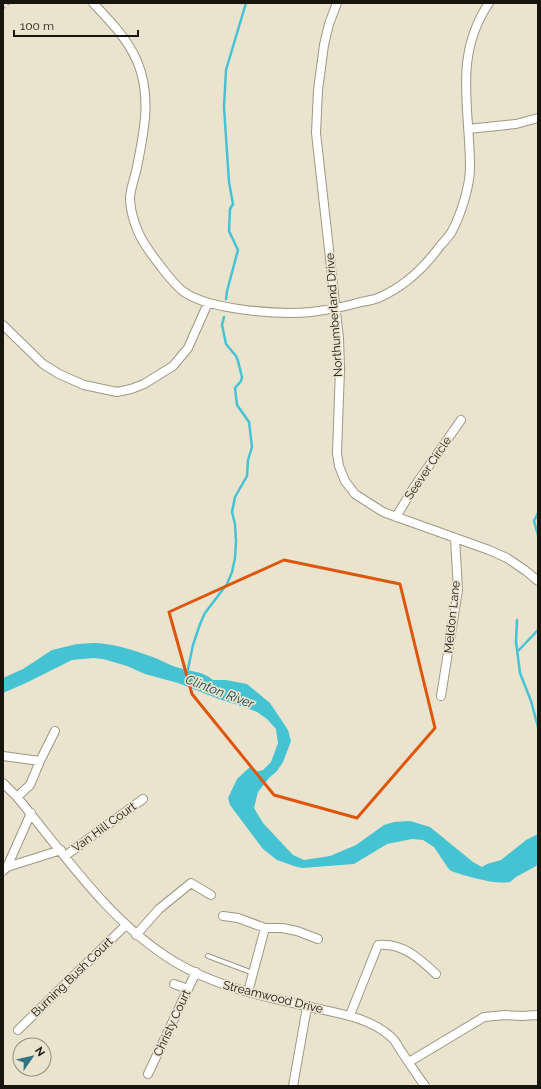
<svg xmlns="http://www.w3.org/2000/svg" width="541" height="1089" font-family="Raleway,sans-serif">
<rect width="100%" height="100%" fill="#eae3ce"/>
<path fill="#46c3d3" d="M93 643C112 643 133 650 150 656 159 659 167 664 176 667 190 672 201 670 213 680H226L247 684 270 703 288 730 291 741 283 762 277 771 269 778 258 792 254 808 263 823 293 855 304 860 330 856 356 845 384 825 394 822 410 821 430 827 473 862 482 867 487 864 501 860 526 840 538 834V865L516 877 510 882C495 885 466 876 451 871L448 868 434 847 423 840 412 839 387 844 354 864 302 868 294 866 277 860 263 849 230 805 228 798 237 779 250 767H252L255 772 263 770 271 762 278 743 276 729 267 719 257 712 244 707 219 699 178 683 145 674 127 666 103 659 93 658 72 660 26 683 3 693V678L23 669 52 650 77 644Z"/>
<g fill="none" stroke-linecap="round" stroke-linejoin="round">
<path stroke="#46c3d3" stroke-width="2.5" d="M226 299 227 291 238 250 229 231 230 209 233 204 229 182 224 107 226 70 246 3
M538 513 534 521 538 535
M517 620 516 642 520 673 531 701 538 727
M518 651 538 630
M188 669 193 645 200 624 205 613 227 584 232 572 235 558 236 541 235 524 232 512 235 497 247 476 248 460 252 447 249 422 237 405 235 388 241 381 242 377 238 361 236 356 226 344 225 339 222 325 224 317"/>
<g stroke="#9e9784" stroke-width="6">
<path id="service" d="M208 956 253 973"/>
</g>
<g stroke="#9e9784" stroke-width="10">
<path id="minor" d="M93 3C110 21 127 38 137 61 152 96 144 132 137 167 135 177 131 187 130 197 130 213 137 233 146 246 153 257 174 285 184 292 210 310 279 315 311 312 328 310 344 307 361 302 367 301 373 300 378 298 404 287 424 268 440 246 444 242 448 237 451 233 461 215 470 186 470 167 470 108 453 56 489 3
M337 3 329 24 324 45 318 90 316 133 339 339 340 369 337 453 339 466 345 481 355 494 383 512 489 550 507 558 526 571 538 581
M468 129 516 124 538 118
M3 325 43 364 59 374 84 385 117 392 131 389 144 384 173 366 188 348 208 303
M396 517 414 487 461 420
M441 696 458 590 455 538
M3 756 40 761
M3 783 17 797C65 855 109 922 175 962 215 986 261 996 306 1006 335 1013 367 1016 390 1036 394 1039 397 1044 399 1048 408 1061 416 1074 425 1086
M17 797 30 785 40 761 55 731
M65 856 143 799
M7 867 61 850
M3 871 7 867 31 813
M223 916 238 918 265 928H282L297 931 318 939
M136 935 159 909 191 883 211 895
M174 984 188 989
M248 992 265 928
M350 1015 378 945C402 942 420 959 436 974
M18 1030 126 925
M409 1062 484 1017 505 1015 521 1016 538 1015
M148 1074 196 972
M293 1086 307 1007"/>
</g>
<path stroke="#a9a393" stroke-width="1.5" stroke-dasharray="3 3" stroke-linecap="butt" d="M3 9 10 3"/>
<use href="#service" stroke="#fff" stroke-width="4"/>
<use href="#minor" stroke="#fff" stroke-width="8"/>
</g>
<path fill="none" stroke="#de560c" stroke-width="3" stroke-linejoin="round" d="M284 560 400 584 435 728 357 818 274 795 192 694 169 612Z"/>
<g text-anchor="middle" stroke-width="3.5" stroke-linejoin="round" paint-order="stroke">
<g font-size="12" fill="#18150e" stroke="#eae3ce">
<text transform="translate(334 315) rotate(-94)" y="4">Northumberland Drive</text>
<text transform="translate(428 468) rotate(-56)" y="4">Seever Circle</text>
<text transform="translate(452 617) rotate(-84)" y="4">Meldon Lane</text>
<text transform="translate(104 827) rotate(-36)" y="4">Van Hill Court</text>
<text transform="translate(72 977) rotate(-44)" y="4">Burning Bush Court</text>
<text transform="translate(273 997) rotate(14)" y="4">Streamwood Drive</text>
<text transform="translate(172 1023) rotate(-65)" y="4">Christy Court</text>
</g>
<g font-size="13" font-style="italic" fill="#10474e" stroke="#eae3ce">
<text transform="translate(220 691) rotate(21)" y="5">Clinton River</text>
</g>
</g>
<rect width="541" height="1089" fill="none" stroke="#18150e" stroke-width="8"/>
<g transform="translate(32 1057) rotate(56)"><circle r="19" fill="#eae3ce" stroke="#969181"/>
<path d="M0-3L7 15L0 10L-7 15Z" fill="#317585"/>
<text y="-6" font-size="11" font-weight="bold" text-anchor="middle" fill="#18150e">N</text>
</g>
<path d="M14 30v6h124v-6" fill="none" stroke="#18150e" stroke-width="2"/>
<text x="20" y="30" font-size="12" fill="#18150e" stroke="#eae3ce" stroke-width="3" paint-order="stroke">100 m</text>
</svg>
